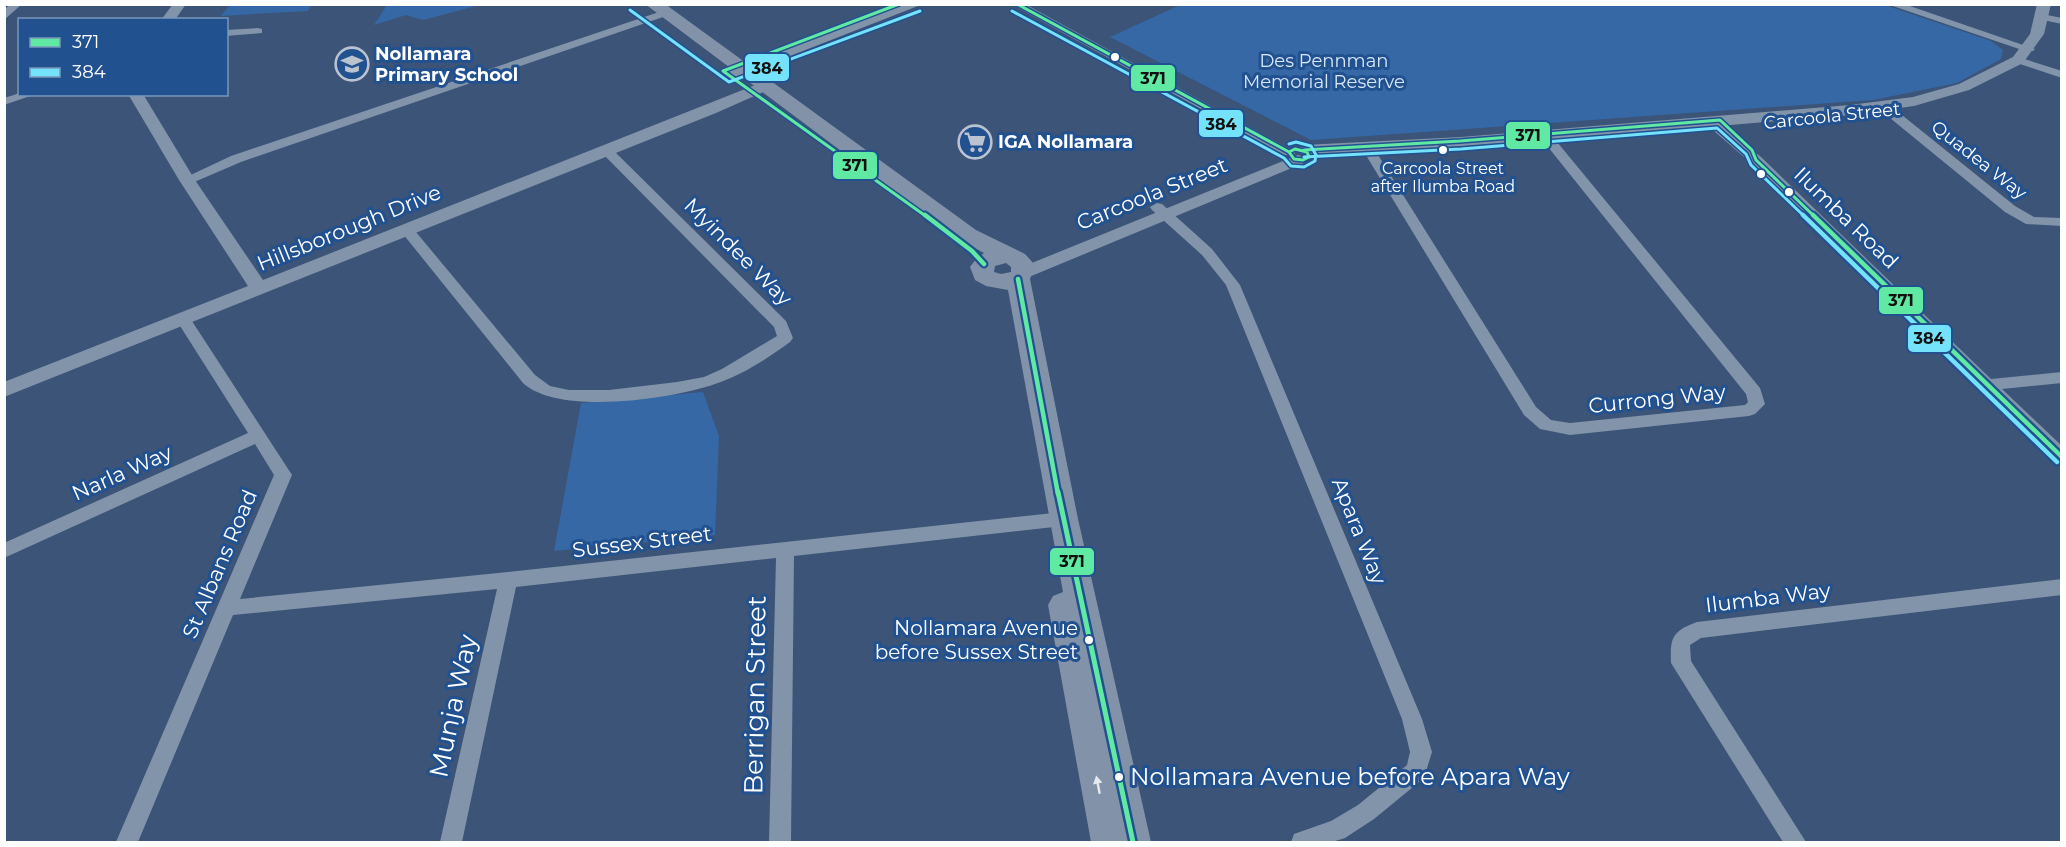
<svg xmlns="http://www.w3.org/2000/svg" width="2066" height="847" font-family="Montserrat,sans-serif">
<rect width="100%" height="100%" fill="#3b5477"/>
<path fill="#3668a6" d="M230 5V4L329 5H311L308 11 221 16Z
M387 5V4L480 5 423 20 406 15 374 25Z
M1180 5H1885L1991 41 2003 50 2001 59 1957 83 1873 100 1311 140 1110 37Z
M703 392 719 436 715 535 554 551 581 403Z"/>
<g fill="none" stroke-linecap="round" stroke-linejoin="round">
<path fill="#8294aa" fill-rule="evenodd" d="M10 4H22L4 20V10Z
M1011 4H1025L1295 152 1294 155H1284Z
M1887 4H1904L2035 49 2033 51H2025Z
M665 10 669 11V15L241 162 192 183 187 184 180 180 231 156Z
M2042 14 2062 18V24L2038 19V15Z
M258 28 262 29V33L226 36V30Z
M2018 57 2062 71V78L2014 62 2012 60Z
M20 93 36 94 4 105V98Z
M1883 102 1887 103 2015 206 2034 217 2062 218V226L2026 224 2005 212 1879 109V103Z
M1710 117 1714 118 1761 157 1991 379 2062 372V383L2002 389 2062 446V463L2056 461 1751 163 1706 124 1704 121 1706 118Z
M1544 130 1548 131 1760 388 1765 404 1755 414 1749 416 1570 435 1540 429 1524 415 1361 147 1363 144 1367 143 1373 147 1536 407 1551 420 1570 423 1745 405 1748 402 1746 394 1540 137 1538 134 1540 131Z
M606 146 610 147 786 321 793 338 790 342C767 359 742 375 715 384 672 399 558 416 523 383L399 229 401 226H411L535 375 550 386 569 390H609L677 382 704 377 722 369 777 336 774 327 602 153 600 150 602 147Z
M1157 203 1162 204 1212 249 1240 285 1422 719 1432 752 1424 778 1374 819 1345 838 1332 842H1291L1294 834 1331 821 1358 805 1407 765 1410 752 1402 719 1226 285 1202 255 1152 210 1150 207Z
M183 313 188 315 292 475 240 599 508 572 1063 512 1069 514 1072 519 1069 524 1063 526 794 556 791 842H769L776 558 516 587 462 842H440L497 589 233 615 138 842H116L274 475 255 444 4 558V543L248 433 175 318Z
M2062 579V595L1701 638 1690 645 1691 661 1806 842H1783L1671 663C1670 638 1672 631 1697 622Z"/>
<path fill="#8294aa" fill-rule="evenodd" d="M173 4H186L175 20H161Z
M903 4H923L734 78 729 79 722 75 724 72Z
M2037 4H2051L2044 34 2023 63 1969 90 1914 106 1850 115C1701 127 1552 141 1403 150 1386 151 1305 161 1296 150L1304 145 1461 137 1850 105 1913 97 1959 84 2013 57 2030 34Z
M765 81 773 86 770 89 716 113 4 397V382L248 286 179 180 128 94H143L195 180 263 280Z
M1298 155 1304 157 1306 160 1304 163 1029 277H1017L1014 273 1017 269Z"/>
<path fill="#8292a9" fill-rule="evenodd" d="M645 4H665L976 230 1025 254 1035 265 1030 279 1078 519 1151 842H1091L1048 605 1053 596 1063 592 1008 290 986 286 975 280 970 267 976 259 984 253 960 240ZM1006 263 1011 267V272L1001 274 994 272 995 266Z"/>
<g stroke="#225190" stroke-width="6">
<path id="bus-1-far2" d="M1017 4 1289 152
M723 71 927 217
M723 71 899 4
M1295 149 1307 152 1309 157 1303 160 1294 159 1289 152Z
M1304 150 1460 141 1720 120 1752 150 1756 160 1815 217"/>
</g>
<g stroke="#225190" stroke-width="9">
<path id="bus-1-far1" d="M925 215 972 251 984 264
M1813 215 2062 457
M1018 279 1058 494"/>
</g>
<g stroke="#225190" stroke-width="10">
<path id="bus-1" d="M1058 492 1133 842"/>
</g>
<g stroke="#225190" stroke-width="6">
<path id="bus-2-far1" d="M630 10 729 82 920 11
M1012 11 1284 158 1291 166 1304 167 1315 161 1316 155 1311 146 1296 142 1289 144
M1304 157 1461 149 1717 128 1746 154 1751 165 1805 217"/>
</g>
<g stroke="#225190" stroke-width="9">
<path id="bus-2" d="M1803 215 2057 462"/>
</g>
<use href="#bus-1-far2" stroke="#60e9a3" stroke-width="3"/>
<use href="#bus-1-far1" stroke="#60e9a3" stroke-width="4.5"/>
<use href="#bus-1" stroke="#60e9a3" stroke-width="5"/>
<use href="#bus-2-far1" stroke="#73e2fa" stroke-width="3"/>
<use href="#bus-2" stroke="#73e2fa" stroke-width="4.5"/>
</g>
<defs><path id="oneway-solid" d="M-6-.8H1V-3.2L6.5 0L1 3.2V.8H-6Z" transform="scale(1.5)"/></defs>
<use fill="#e6e9ee" href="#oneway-solid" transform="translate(1098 785) rotate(-101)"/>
<defs>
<g id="school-ring" transform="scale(1.725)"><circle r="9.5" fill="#225190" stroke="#bac3cf" stroke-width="1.5"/><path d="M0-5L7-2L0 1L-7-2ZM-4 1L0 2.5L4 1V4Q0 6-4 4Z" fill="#bac3cf"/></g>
<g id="supermarket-ring" transform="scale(1.725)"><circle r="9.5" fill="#225190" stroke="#bac3cf" stroke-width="1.5"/><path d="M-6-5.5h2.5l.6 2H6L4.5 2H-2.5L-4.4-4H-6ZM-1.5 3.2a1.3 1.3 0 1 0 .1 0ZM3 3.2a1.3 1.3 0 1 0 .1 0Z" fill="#bac3cf"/></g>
</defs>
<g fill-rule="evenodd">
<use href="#school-ring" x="352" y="64"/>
<use href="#supermarket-ring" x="975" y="142"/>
</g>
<g fill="#fff" stroke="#225190" stroke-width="2">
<circle cx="1115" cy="57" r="5"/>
<circle cx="1443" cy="150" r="5"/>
<circle cx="1761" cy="174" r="5"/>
<circle cx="1789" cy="192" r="5"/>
<circle cx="1089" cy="640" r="5"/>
<circle cx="1119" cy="777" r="5"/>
</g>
<g text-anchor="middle" stroke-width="6" stroke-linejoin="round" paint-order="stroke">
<g font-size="16" fill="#fff" stroke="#225190">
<text x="1443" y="174">Carcoola Street<tspan x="1443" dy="18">after Ilumba Road</tspan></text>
</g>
<g font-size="18" font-weight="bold" fill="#fff" stroke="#225190" text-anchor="start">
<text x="375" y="60">Nollamara<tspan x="375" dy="21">Primary School</tspan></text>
<text x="998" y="148">IGA Nollamara</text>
</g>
<g font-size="18" fill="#d8e7f9" stroke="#225190">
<text x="1324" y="67">Des Pennman<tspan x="1324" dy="21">Memorial Reserve</tspan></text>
</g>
<g font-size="18" fill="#fff" stroke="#225190">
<text transform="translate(1832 116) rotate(-6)" y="6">Carcoola Street</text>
<text transform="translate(1979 160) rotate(38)" y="6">Quadea Way</text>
</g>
<g font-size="20" fill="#fff" stroke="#225190" text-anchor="end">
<text x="1078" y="635">Nollamara Avenue<tspan x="1078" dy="24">before Sussex Street</tspan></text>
</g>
<g font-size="21" fill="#fff" stroke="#225190">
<text transform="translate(1152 194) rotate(-22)" y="7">Carcoola Street</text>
<text transform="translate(1846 218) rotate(44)" y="7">Ilumba Road</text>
<text transform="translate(349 228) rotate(-22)" y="7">Hillsborough Drive</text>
<text transform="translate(738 252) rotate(45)" y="7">Myindee Way</text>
<text transform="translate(1657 399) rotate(-6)" y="7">Currong Way</text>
<text transform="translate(122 473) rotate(-24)" y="7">Narla Way</text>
<text transform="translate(1359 531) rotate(68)" y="7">Apara Way</text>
<text transform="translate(642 542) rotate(-7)" y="7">Sussex Street</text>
<text transform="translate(220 564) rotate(-67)" y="7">St Albans Road</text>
<text transform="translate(1768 598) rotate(-7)" y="7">Ilumba Way</text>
</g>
<g font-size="24" fill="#fff" stroke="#225190" text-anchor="start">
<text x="1130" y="785">Nollamara Avenue before Apara Way</text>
</g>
<g font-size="26" fill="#fff" stroke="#225190">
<text transform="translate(755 695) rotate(-89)" y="9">Berrigan Street</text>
<text transform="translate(453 706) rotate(-78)" y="9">Munja Way</text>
</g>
</g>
<g stroke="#225190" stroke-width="2">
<rect x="744" y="53" width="46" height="29" rx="6" fill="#73e2fa"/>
<rect x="1130" y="64" width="46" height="28" rx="6" fill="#60e9a3"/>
<rect x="1198" y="109" width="46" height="29" rx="6" fill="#73e2fa"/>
<rect x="1505" y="121" width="46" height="29" rx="6" fill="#60e9a3"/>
<rect x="832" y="151" width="46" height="29" rx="6" fill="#60e9a3"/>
<rect x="1878" y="286" width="46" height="29" rx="6" fill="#60e9a3"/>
<rect x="1907" y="324" width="45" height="29" rx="6" fill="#73e2fa"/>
<rect x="1049" y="547" width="46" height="29" rx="6" fill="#60e9a3"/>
</g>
<g font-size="16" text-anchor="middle" font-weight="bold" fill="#111">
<text x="767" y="74">384</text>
<text x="1153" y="84">371</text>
<text x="1221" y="130">384</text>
<text x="1528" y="141">371</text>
<text x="855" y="171">371</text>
<text x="1901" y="306">371</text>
<text x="1929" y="344">384</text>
<text x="1072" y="567">371</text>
</g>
<rect width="2066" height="847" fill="none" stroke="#ffffff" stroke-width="12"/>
<rect x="18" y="18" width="210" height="78" fill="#225190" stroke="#7a97bc" stroke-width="1.5"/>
<rect x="30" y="38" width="30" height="9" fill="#60e9a3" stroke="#7a97bc" stroke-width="1.5"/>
<text x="72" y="48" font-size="18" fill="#ffffff">371</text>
<rect x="30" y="68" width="30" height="9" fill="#73e2fa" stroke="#7a97bc" stroke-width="1.5"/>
<text x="72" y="78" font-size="18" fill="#ffffff">384</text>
</svg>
